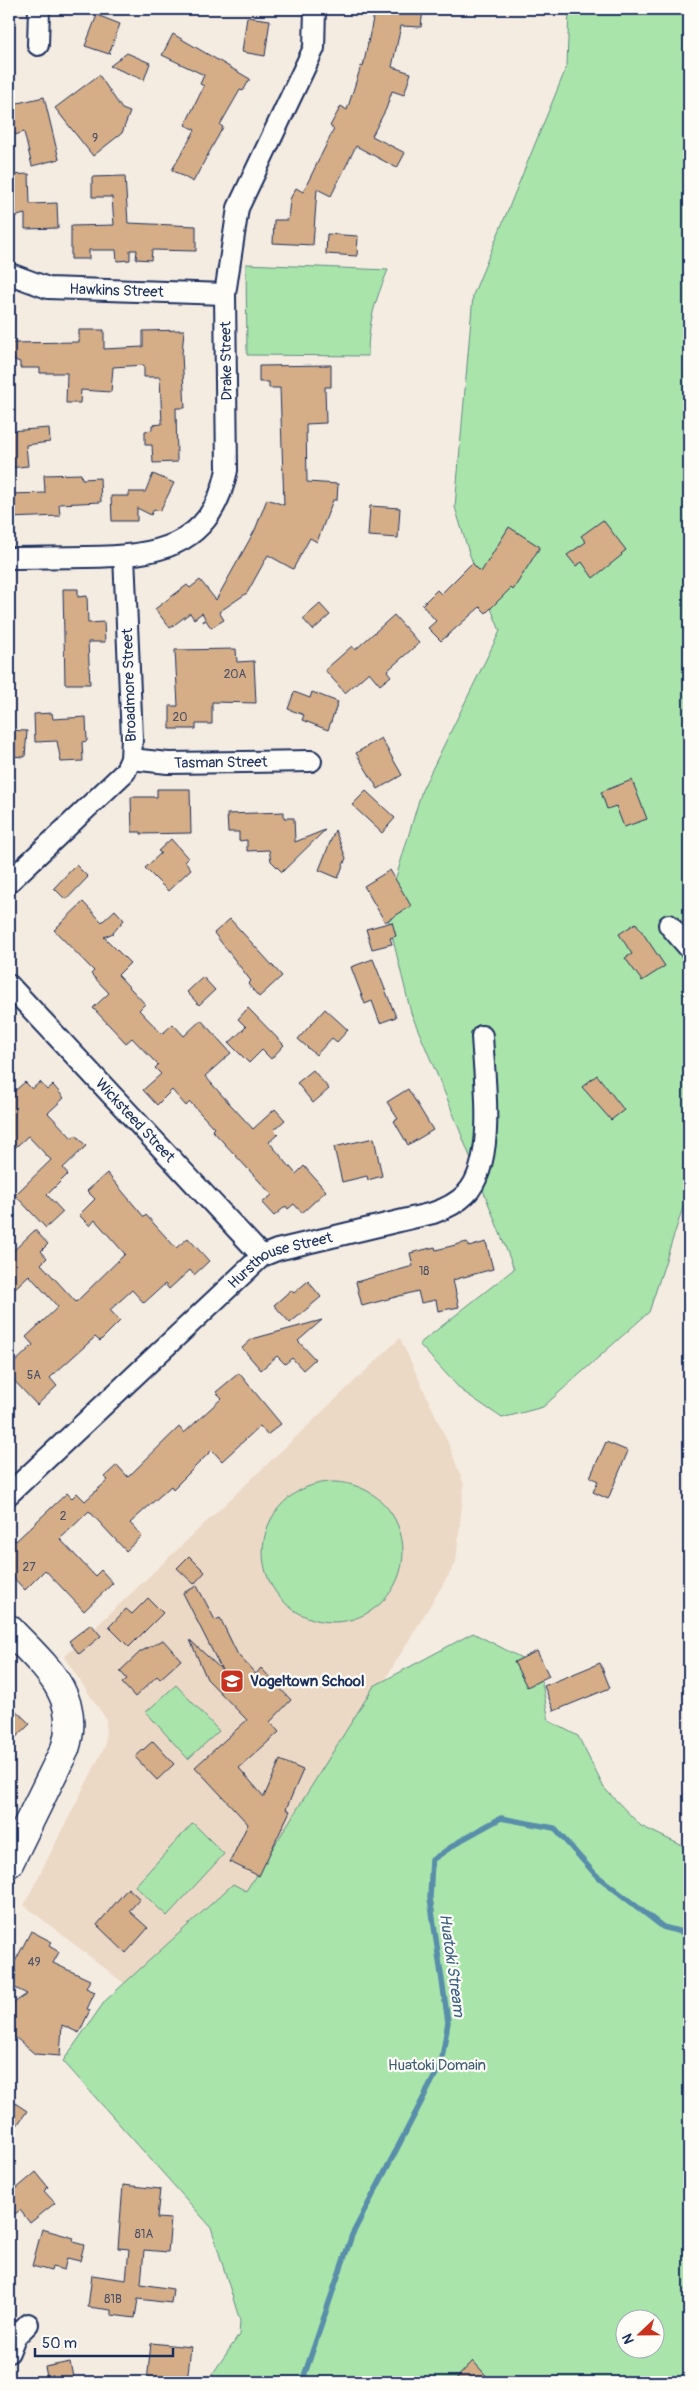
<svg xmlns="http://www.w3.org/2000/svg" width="698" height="2391" font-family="Pangolin,sans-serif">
<rect width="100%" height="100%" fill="#f5ece1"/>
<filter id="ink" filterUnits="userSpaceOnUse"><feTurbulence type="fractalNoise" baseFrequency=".02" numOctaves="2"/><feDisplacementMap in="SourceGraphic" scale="10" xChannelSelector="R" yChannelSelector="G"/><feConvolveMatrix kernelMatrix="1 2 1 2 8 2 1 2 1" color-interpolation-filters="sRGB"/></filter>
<g filter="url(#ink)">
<path fill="#ebd9c6" d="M400 1338 450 1447 464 1485 456 1563 358 1724 254 1885 163 2014 24 1905 105 1746 106 1719 64 1657Z"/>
<path fill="#a9e5aa" stroke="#628a84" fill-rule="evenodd" d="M569 9H689V188L687 220 689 224V1189L649 1312 543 1407 502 1418 461 1390 419 1344 514 1269 449 1103 411 1013 386 911 422 790 500 631 469 553 455 507 473 295 567 66Z
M246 264 388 270C375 301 368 322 368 356L247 355Z
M263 1552a70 70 0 1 1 140 0a70 70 0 1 1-140 0Z
M473 1633 539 1667 549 1721 578 1736 604 1788 641 1826 689 1849V2382H207L239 2335 240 2321 211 2227 63 2061 105 2001 233 1884 246 1891 374 1686ZM626 2318H656V2348H626Z
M176 1685 219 1731 188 1759 146 1712Z
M193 1823 224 1854 167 1916 135 1886Z"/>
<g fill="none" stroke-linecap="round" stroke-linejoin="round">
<path stroke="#588eaa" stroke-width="5.5" d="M302 2382 352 2235 441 2064 448 2022 430 1898 432 1860 463 1839 501 1818 554 1828 596 1875 663 1927 689 1934"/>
</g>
<path fill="#d5ae87" stroke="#1b2f5e" d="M375 9H423L421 27 401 26 392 67 411 73 404 95 392 91 386 109 372 136 405 153 397 168 356 146 331 196 317 189 313 245 273 243 274 220H288L290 199 296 188 303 192 334 129 330 126 341 106 347 110 361 66 363 67Z
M97 15 120 24 109 54 85 46Z
M247 17 270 20 265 56 242 52Z
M173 34 250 79 243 91 240 90 220 125 223 127 193 182 172 170 195 130 185 125 204 86 200 84 204 75 162 55Z
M127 53 150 63 144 80 110 66Z
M99 75 122 109 130 112 122 133 93 156 55 108Z
M44 97 59 159 32 166 24 132 9 137V105Z
M29 174 30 204 57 203 58 228 25 229V214L9 218V175Z
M125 176 128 223 196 226V251L152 250 151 260 136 259 137 250H130V260L117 261 116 250H89V259H71V226L114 225 112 197H92V177Z
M327 234 358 236 357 256 326 254Z
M79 330H104V349L143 347V331L184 330 182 354 185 408H176L177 462 153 463 152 445H145V431L152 430V425L162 424 160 377H144V365L113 367 111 392 81 390 80 403H66L67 373H40V368H20V362L9 358V343L79 342Z
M331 365V387H325L326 423 306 424 307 482 338 484 337 500H333L317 542 310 538 293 569 268 555 247 593 219 612 224 620 211 628 206 620 203 622 205 618 202 613 194 619 190 613 170 628 155 609 187 585 190 588 200 580 216 600 255 530 267 499 284 505 280 388H269V382H259V366Z
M49 428 50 442 26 445 28 466 9 468V431Z
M81 474 82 479 100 478 101 502 59 504 60 516 9 518V494L45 493 44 475Z
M153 474 174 483 160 511 154 509 151 515 137 508V521H112L111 496H129V492H145Z
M370 506 400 508 398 538 368 536Z
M603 520 626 550 621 554 622 555 593 578 582 562 576 566 567 555 586 542 581 536Z
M509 527 540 547 513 590 511 588 486 613 480 607 441 641 428 628 436 621 422 605 437 590 441 594 472 563 481 572Z
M63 589H78V597L87 596 88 623 104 622 105 642H88L90 684H65Z
M320 604 330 615 313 630 303 619Z
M394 615 419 643 387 671 391 676 380 685 369 672 345 693 325 670 352 646 355 650Z
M236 649 237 662 254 661 256 703 212 702V724H196V729H170V706H178L175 650Z
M294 692 310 698 312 692 338 702 328 730 302 720 304 715 288 709Z
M52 713 53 719 86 717 87 741 82 742 83 761 61 762 57 741 35 742 34 714Z
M9 730 27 731 25 757 9 756Z
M381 738 402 775 378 789 356 753Z
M632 780 647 819 624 827 616 806 607 809 601 792Z
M157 789H190L191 833 141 834V832H132L131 797H157Z
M366 791 395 818 382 833 352 805Z
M284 812V818H294L295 842 325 830 282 872 271 861 269 850 247 851V840L239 841V832H228L227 814Z
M335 830 346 858 338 878 319 870Z
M171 839 188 858 185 861 191 869 168 891 145 868 161 853 158 851Z
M76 865 88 877 66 900 54 888Z
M390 870 411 906 385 922 364 886Z
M83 902 102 922 115 910 124 920 113 933 104 937 130 963 118 975 145 1004 139 1010 162 1034 173 1024 184 1036 201 1020 231 1053 205 1076 219 1092 253 1129 275 1109 285 1120 274 1130 278 1134 269 1142 296 1174 304 1166 326 1191 302 1213 294 1204 288 1209 286 1206 274 1216 262 1203 272 1195 212 1130 214 1128 190 1102 186 1106 172 1090 157 1105 143 1090 161 1074 155 1068 158 1065 132 1038 126 1043 93 1008 109 993 91 974 94 971 54 930Z
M230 919 282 976 259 997 248 984 251 981 214 933Z
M392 922 396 936 390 938 392 944 372 949 366 929Z
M636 923 665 966 642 981 625 958 632 954 619 934Z
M373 959 396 1017 380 1023 372 1001 365 1004 351 967Z
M203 977 215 990 199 1005 187 992Z
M248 1008 284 1045 271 1059 262 1050 249 1063 229 1043 246 1027 238 1019Z
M325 1009 348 1030 337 1042 332 1038 316 1055 298 1039Z
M313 1070 329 1089 313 1103 297 1083Z
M597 1075 624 1110 611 1120 582 1087Z
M25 1082 32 1089 40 1082 47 1090 53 1085 64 1098 48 1113 72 1138 76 1135 86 1146 63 1168 68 1174 47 1195 63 1212 46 1228 15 1195 51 1160 28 1136 9 1153V1096Z
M408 1089 433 1130 408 1145 394 1121 398 1119 387 1102Z
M374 1138 382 1176 368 1180 367 1176 342 1182 334 1147Z
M107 1173 144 1217 146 1215 176 1248 188 1238 209 1261 194 1275 190 1270 169 1289 165 1284 144 1303 132 1290 110 1310 120 1321 100 1341 95 1337 54 1374 50 1378 57 1386 37 1405 9 1375V1368L33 1345 26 1337 58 1307 29 1275 9 1294V1255L35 1230 48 1244 41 1251 47 1258 41 1264 76 1302 125 1254 95 1220 90 1226 79 1215 95 1199 87 1191Z
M467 1242 469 1247 486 1242 493 1269 453 1280 459 1307 438 1311 436 1300 421 1303 418 1291 362 1306 356 1282 413 1266 410 1253 435 1247 436 1250Z
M308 1281 321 1297 290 1323 274 1305 291 1290 294 1293Z
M322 1320 298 1341 315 1359 303 1370 292 1358 285 1364 277 1356 261 1370 242 1348 252 1339Z
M239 1373 281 1424 267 1435 260 1426 222 1461 212 1450 173 1489 171 1486 130 1523 142 1536 126 1551 89 1511 60 1539 95 1576 101 1570 113 1583 84 1611 45 1570 25 1590 9 1573V1534L16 1541 67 1493 72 1498 77 1493 85 1501 108 1480 104 1477 117 1465 128 1477 179 1427 184 1433 222 1398 216 1392Z
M606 1442 628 1451 608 1499 593 1492 598 1481 590 1477Z
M189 1556 205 1572 194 1584 177 1568Z
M197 1586 215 1620 220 1618 238 1655 256 1674 261 1668 291 1700 270 1722 279 1732 239 1768 264 1797 280 1760 303 1770 286 1809 290 1811 259 1876 230 1862 248 1824 195 1767 247 1720 207 1679 190 1640 222 1670 183 1593Z
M148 1598 163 1613 129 1647 109 1627 126 1609 132 1614Z
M91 1624 101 1636 79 1654 69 1641Z
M163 1640 181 1660 160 1679 157 1676 135 1697 122 1683 127 1679 120 1671 140 1652Z
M537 1651 549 1676 527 1687 514 1662Z
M600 1663 610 1688 554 1711 544 1686Z
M9 1704 30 1724 9 1744Z
M153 1741 174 1764 157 1780 135 1757Z
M128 1888 140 1899 129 1911 148 1928 126 1953 97 1925Z
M31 1931 52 1942 49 1946 59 1952 53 1963 90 1980 86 1988 95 1992 87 2009 90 2010 79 2033 62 2025 60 2056 35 2054 9 2032V2006L27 1994 9 1985V1973Z
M9 2099 27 2111 9 2137Z
M36 2172 48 2187 44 2191 55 2203 30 2223 20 2210 15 2214 9 2207V2195Z
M123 2185 160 2189 157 2218 171 2219 168 2252 144 2250 141 2284 173 2289 171 2303 138 2299 135 2318 111 2315V2310L88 2307 92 2275 126 2280 129 2249 118 2248Z
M42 2229 74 2238 73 2242 84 2245 80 2261 67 2258 64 2270 52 2267 51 2271 32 2266Z
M151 2343 191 2347 187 2382H147Z
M473 2361 492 2382H453Z
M70 2362 74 2382H48L45 2367Z"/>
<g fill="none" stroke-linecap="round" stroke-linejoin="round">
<g stroke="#1b2f5e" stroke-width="24">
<g id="street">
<path d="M38 45 39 9"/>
<path id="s1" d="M10 274 48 288 225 294"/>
<path d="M9 558C34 558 60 557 86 557 155 556 211 549 227 470L225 294 238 208 314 48 315 9"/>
<path id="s2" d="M131 759 168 763 311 761"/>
<path d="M9 882 125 772 131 759 132 738 124 556"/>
<path d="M669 925 689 948"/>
<path id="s3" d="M9 985 262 1256"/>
<path id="s4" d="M9 1494 262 1256 277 1250 433 1213C445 1209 457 1203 466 1194 497 1162 484 1077 482 1036"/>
<path d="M9 2352 15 2337 28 2324"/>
</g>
</g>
<g stroke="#1b2f5e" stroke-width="31">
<path id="secondary" d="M9 1629C42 1664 83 1695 65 1749L9 1863"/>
</g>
<use href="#street" stroke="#fdfcf7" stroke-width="20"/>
<use href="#secondary" stroke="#fdfcf7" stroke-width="28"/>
</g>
</g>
<defs>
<g id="school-square" transform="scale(1.25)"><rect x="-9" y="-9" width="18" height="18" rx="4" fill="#c8321e" stroke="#fdfcf7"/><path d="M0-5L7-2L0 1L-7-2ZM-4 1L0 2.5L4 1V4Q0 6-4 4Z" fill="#fff"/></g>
</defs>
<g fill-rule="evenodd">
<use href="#school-square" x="232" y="1681"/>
</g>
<g text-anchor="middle" stroke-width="4.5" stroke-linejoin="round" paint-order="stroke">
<g font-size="12" fill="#4a4f68">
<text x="95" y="142">9</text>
<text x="235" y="678">20A</text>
<text x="180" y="721">20</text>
<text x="424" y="1275">18</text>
<text x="34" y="1379">5A</text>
<text x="63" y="1520">2</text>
<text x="29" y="1571">27</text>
<text x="34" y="1966">49</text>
<text x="144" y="2238">81A</text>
<text x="113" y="2303">81B</text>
</g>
<g font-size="15" fill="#1b2f5e" stroke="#fdfcf7">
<text dy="5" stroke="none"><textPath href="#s1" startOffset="109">Hawkins Street</textPath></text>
<text transform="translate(226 361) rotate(-91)" y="5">Drake Street</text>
<text transform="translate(129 685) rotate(-92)" y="5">Broadmore Street</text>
<text dy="5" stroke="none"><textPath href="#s2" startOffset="90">Tasman Street</textPath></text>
<text dy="5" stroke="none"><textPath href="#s3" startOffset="185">Wicksteed Street</textPath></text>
<text dy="5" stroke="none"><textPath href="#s4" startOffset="362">Hursthouse Street</textPath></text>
</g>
<g font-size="15" font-weight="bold" fill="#1b2f5e" stroke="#fdfcf7" text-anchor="start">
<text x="250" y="1686">Vogeltown School</text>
</g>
<g font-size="15" fill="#3e5c71" stroke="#fdfcf7">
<text x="437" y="2070">Huatoki Domain</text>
</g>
<g font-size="16" font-style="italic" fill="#395f84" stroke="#fdfcf7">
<text transform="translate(453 1965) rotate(82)" y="6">Huatoki Stream</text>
</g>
</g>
<rect width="698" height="2391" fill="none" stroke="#fdfcf7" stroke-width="30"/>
<rect x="15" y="15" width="668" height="2361" fill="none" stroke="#1b2f5e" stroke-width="2" filter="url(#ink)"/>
<g transform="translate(640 2334) rotate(248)"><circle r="24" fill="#fdfcf7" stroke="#a3aaba"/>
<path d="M0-4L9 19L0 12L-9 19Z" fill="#c8321e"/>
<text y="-8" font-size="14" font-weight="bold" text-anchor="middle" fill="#1b2f5e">N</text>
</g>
<path d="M35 2348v8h138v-8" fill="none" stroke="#1b2f5e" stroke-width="2.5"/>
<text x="42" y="2348" font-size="15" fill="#1b2f5e" stroke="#fdfcf7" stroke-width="4" paint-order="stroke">50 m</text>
</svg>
